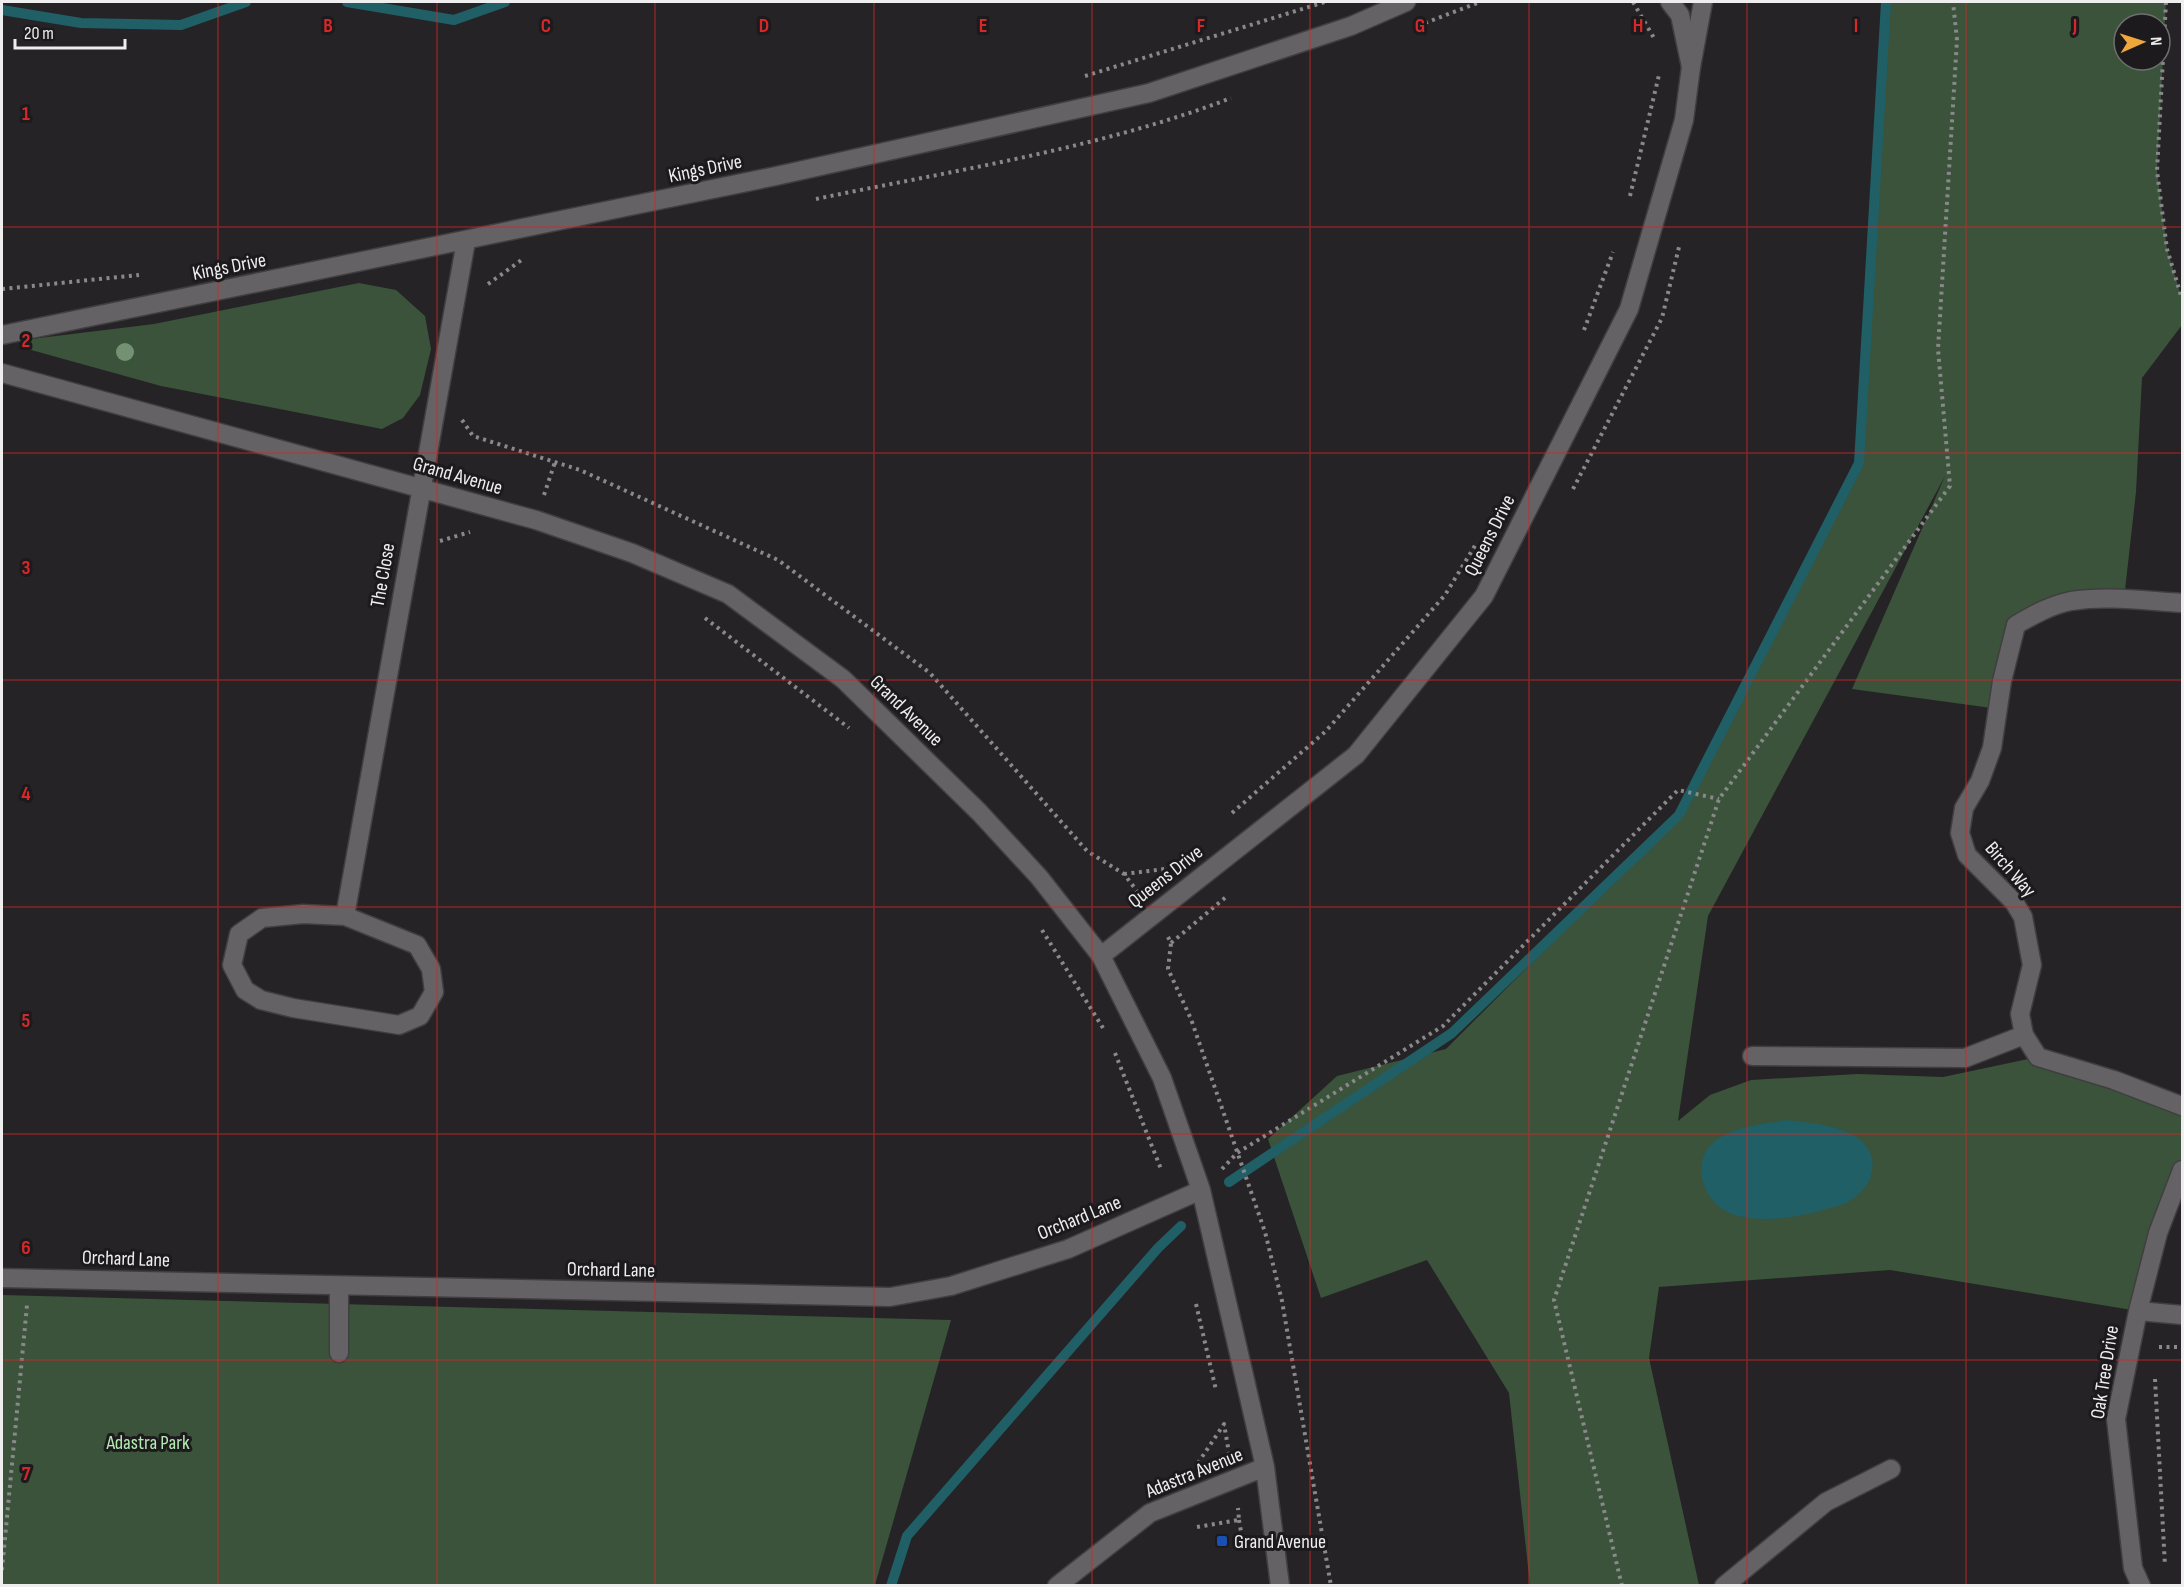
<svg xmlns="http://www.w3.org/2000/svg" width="2184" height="1587" font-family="'Sofia Sans Condensed',sans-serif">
<rect width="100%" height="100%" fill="#252326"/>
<path fill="#3a533a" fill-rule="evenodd" d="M1886 2H2166L2157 171 2167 249 2182 299V325L2142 378 2136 492 2124 599 2071 601 2016 625 1999 709 1852 689 1945 476 1708 916 1678 1121 1710 1095 1751 1080 1858 1074 1943 1077 2038 1057 2182 1107V1170L2138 1311 1890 1270 1659 1287 1649 1358 1699 1585H1530L1509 1393 1427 1260 1321 1298 1268 1139 1337 1076 1446 1049 1679 815 1859 463ZM2124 24H2160V60H2124Z
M359 283 396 290 425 316 431 349 420 395 403 418 382 429 161 386 24 348 23 342 31 339 154 324Z
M2 1295 951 1320 875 1585 2 1586Z"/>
<path fill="#205f66" d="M1785 1120C1818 1123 1887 1129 1870 1179 1866 1189 1854 1200 1844 1204 1811 1214 1766 1226 1732 1214 1701 1203 1688 1157 1719 1138 1737 1126 1764 1124 1785 1120Z"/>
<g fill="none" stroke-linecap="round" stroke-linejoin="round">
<path stroke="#205f66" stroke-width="10" d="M347 2 454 20 505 2
M2 10 81 23 181 25 246 2
M1229 1182 1452 1033 1679 815 1859 463 1886 2
M891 1586 907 1536 1158 1248 1181 1226"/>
<g stroke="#403e40" stroke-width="21">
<path id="lane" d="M1691 67 1703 2
M1752 1056 1965 1058 2024 1035
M339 1353V1286
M1724 1586 1826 1502 1891 1469"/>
</g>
<g stroke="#403e40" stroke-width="21">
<path id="street" d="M2 335 776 176 1149 93 1351 26 1406 2
M2 373 536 520 632 553 728 594 843 679 979 812 1039 877 1101 956 1162 1078 1201 1190 1240 1358 1265 1467 1280 1586
M2182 603C2146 601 2107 595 2071 601 2051 605 2033 615 2016 625L2002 681 1992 748 1980 781 1964 808 1960 833 1967 855 2014 902 2023 917 2032 965 2020 1014 2024 1035 2038 1057 2114 1080 2182 1106
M345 916 303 914 262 918 239 934 232 965 245 990 261 1000 293 1008 399 1025 420 1016 434 992 431 969 417 945 345 916 466 241
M1101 956 1356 755 1484 596 1629 309 1684 120 1691 67 1680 15 1670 2
M2 1278 890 1297 951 1286 1068 1249 1201 1190
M2138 1311 2182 1315
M1057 1586 1150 1513 1265 1467
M2141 1586 2133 1568 2116 1419 2138 1311 2158 1233 2182 1170"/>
</g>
<path stroke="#89888a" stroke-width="4" stroke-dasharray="3 4.5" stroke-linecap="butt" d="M1633 2 1654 38
M2166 2 2157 171 2167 249 2182 299
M1425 23 1480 2
M1085 76 1325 2
M1630 196 1659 75
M816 199C951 171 1102 148 1231 98
M488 284 523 259
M2 289 139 275
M1584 330 1613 252
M462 420 473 436 580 470 778 560 930 673 1087 851 1124 874 1137 891
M1573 489 1662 318 1679 247
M544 495 555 462
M440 541 470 532
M705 618 849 728
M1232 813 1326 731 1445 595 1476 544
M1124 874 1165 869
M1042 930 1103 1028
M1168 937 1171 943 1168 969 1191 1019 1265 1232 1282 1301 1331 1586
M1171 943 1226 897
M1115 1053 1161 1169
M1222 1169 1237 1153 1443 1026 1678 790 1719 799
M1196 1304 1216 1390
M2159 1347H2182
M2155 1379 2165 1566
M1198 1463 1224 1424 1229 1453
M1239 1520 1244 1549
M1197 1527 1239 1520 1238 1508
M2 1570 27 1305
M1622 1586 1554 1300 1719 799 1950 486 1938 349 1957 40 1953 2"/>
<use href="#lane" stroke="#646265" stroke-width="18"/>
<use href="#street" stroke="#646265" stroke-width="18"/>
</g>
<circle fill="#749174" cx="125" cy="352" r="9"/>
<path fill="none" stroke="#d62828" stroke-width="1.5" stroke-opacity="0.55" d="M218 2V1586M437 2V1586M655 2V1586M874 2V1586M1092 2V1586M1310 2V1586M1529 2V1586M1747 2V1586M1966 2V1586M2 227H2182M2 453H2182M2 680H2182M2 907H2182M2 1134H2182M2 1360H2182"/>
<rect fill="#1a4fb4" stroke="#1c1a1c" stroke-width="2" x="1216" y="1535" width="12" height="12" rx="3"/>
<g text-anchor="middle" stroke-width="6" stroke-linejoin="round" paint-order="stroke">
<g font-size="20" fill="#efeeef" stroke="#1c1a1c">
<text transform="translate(705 168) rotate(-12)" y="7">Kings Drive</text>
<text transform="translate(229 266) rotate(-11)" y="7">Kings Drive</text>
<text transform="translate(458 475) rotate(16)" y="7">Grand Avenue</text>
<text transform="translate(1489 535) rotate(-63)" y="7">Queens Drive</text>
<text transform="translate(382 575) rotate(-80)" y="7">The Close</text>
<text transform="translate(907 710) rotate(44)" y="7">Grand Avenue</text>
<text transform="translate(2011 869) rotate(49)" y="7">Birch Way</text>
<text transform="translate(1165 876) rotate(-38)" y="7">Queens Drive</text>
<text transform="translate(1079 1217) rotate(-22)" y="7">Orchard Lane</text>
<text transform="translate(126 1258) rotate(2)" y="7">Orchard Lane</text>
<text transform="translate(611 1269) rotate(1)" y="7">Orchard Lane</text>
<text transform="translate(2104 1372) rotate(-81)" y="7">Oak Tree Drive</text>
<text transform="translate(1194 1472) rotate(-22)" y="7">Adastra Avenue</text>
</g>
<g font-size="20" fill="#b4ebb4" stroke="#1c1a1c">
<text x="148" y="1449">Adastra Park</text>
</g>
<g font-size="20" fill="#efeeef" stroke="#1c1a1c" text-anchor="start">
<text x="1234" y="1548">Grand Avenue</text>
</g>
</g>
<g font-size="20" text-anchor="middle" font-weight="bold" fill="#d62828" stroke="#1c1a1c" stroke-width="6" stroke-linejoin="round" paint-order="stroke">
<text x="328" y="32">B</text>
<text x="546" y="32">C</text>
<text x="764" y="32">D</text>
<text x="983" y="32">E</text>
<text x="1201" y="32">F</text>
<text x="1420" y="32">G</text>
<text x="1638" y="32">H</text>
<text x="1856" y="32">I</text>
<text x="2075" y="32">J</text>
<text x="26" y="120">1</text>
<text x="26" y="347">2</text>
<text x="26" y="574">3</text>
<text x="26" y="800">4</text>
<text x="26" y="1027">5</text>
<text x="26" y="1254">6</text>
<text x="26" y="1480">7</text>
</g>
<rect width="2184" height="1587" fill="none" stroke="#efeeef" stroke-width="6"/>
<g transform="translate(2142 42) rotate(87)"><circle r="28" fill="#1c1a1c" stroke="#706f70" stroke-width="1.5"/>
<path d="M0-4.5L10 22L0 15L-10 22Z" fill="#efa73d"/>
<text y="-9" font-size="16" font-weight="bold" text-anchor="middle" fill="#efeeef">N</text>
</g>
<path d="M15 39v9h110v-9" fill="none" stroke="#efeeef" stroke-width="3"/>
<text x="24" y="39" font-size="18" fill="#efeeef" stroke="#1c1a1c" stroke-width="4.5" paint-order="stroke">20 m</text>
</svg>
